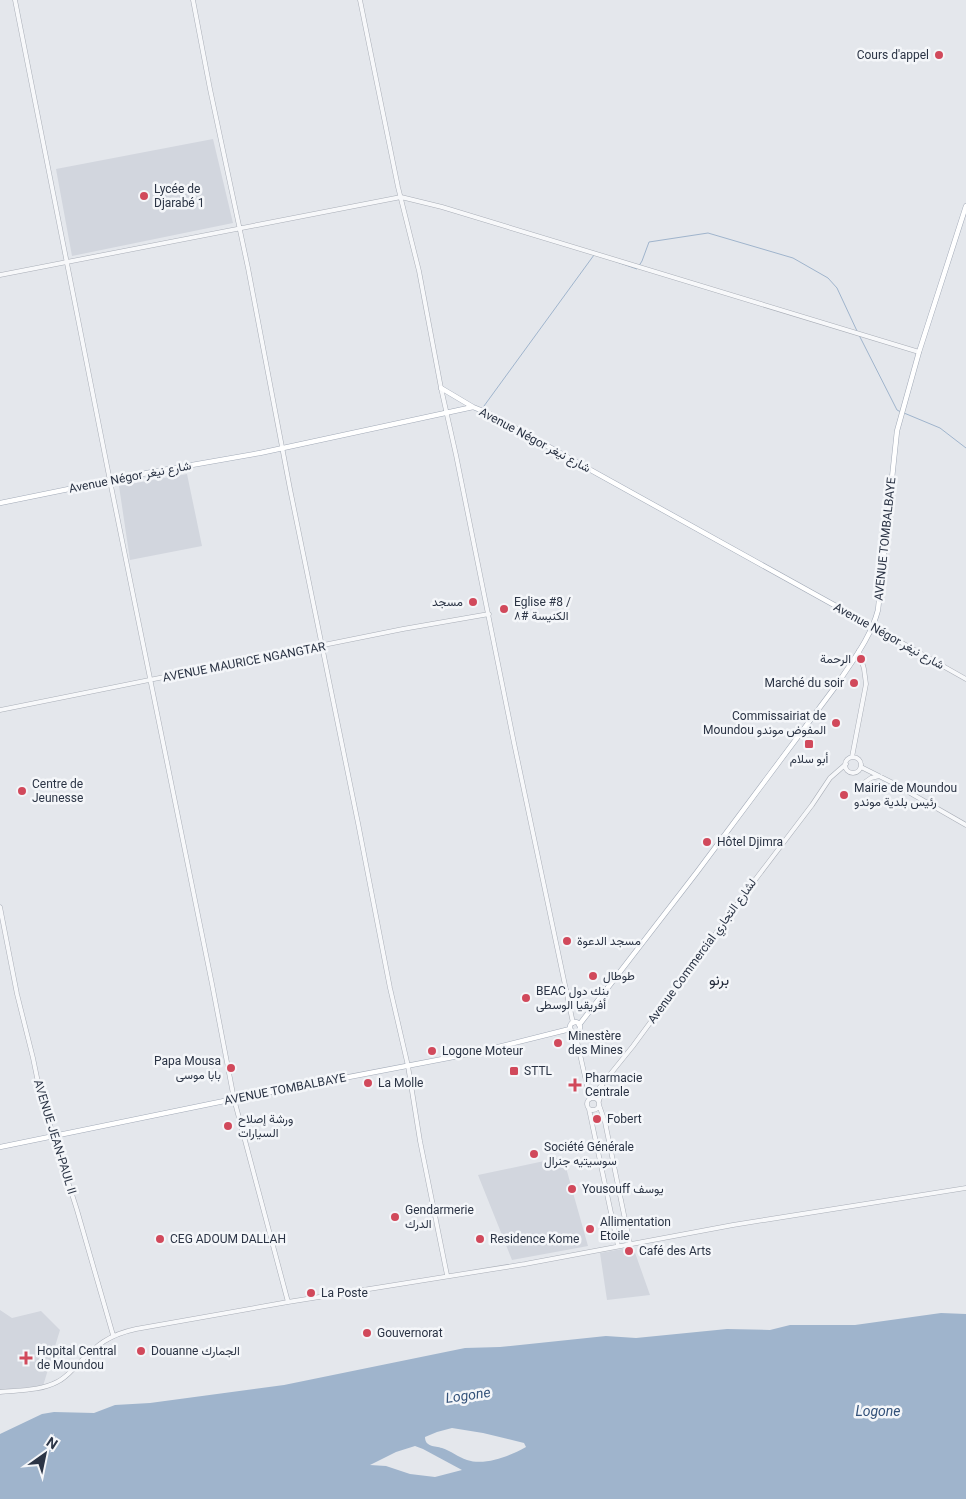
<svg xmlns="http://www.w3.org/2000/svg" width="966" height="1499" font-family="Roboto,Vazirmatn,sans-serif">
<rect width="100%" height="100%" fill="#e4e7ec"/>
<path fill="#d2d6de" d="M213 139 233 223 72 256 56 169Z
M187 474 202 546 130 560 119 486Z
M563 1157 588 1246 512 1260 478 1175Z
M633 1247 650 1295 607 1300 600 1253Z
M0 1310 12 1318 41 1311 60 1330 43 1386 0 1390Z"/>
<path fill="#9fb4cc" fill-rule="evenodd" d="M941 1313 966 1314V1499H0V1434L42 1414 54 1412 94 1413 115 1405 150 1403 284 1385 465 1348 500 1347 606 1336 636 1338 727 1329 770 1330 790 1325H855ZM452 1428 483 1433 524 1443 526 1447C510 1456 485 1466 467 1460 458 1457 451 1451 442 1448 435 1446 425 1447 425 1437L437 1432ZM415 1446 423 1449 462 1470 435 1477 410 1474 386 1466 370 1465 396 1452Z"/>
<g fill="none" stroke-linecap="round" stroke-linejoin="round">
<path stroke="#9fb4cc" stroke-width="1" d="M617 262 637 269 642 261 649 242 708 233 793 258 828 278 837 288 857 331
M859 335 897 410 901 412
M484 406 594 255
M904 413 940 428 966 448"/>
<g stroke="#a9aeb7" stroke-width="5">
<path id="minor" d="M15 0 110 481 212 984 234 1099 288 1302
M193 0 210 89 248 268 290 489 358 823 390 988 408 1066 420 1141 447 1275
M360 0 398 187 419 271 441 388 456 455 514 743 573 1023
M0 275 401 197 442 207 919 352
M872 626 966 679
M0 710 403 629 489 614
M852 757 866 684 864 669 859 651
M845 765a8 8 0 1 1 16 0a8 8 0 1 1-16 0Z
M861 767 891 782 966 825
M861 785 871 778 879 776
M0 907 17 994 33 1058 41 1097 77 1210 113 1335
M575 1032 590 1099
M587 1104a6 6 0 1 1 12 0a6 6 0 1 1-12 0Z
M591 1098 633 1046 755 880 812 805 830 778 846 764
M599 1101 603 1087
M599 1105 605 1122 630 1244
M589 1109 618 1246
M0 1392C18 1390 40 1391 57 1382 66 1378 71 1371 78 1364 97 1345 108 1335 136 1329L288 1302 525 1264 733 1225 966 1188"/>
</g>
<g stroke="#a3abb8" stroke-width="5.5">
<path id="major" d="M441 388 473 407
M0 503 152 472 260 453 473 407 488 413 872 626
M570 1027a5 5 0 1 1 10 0a5 5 0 1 1-10 0Z
M579 1025 697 872 838 683C853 660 871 637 878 610L897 431 919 352 966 206
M0 1147 234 1099 474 1053 570 1029"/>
</g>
<use href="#minor" stroke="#f7f8fa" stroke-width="4"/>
<use href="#major" stroke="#fff" stroke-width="4.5"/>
</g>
<g fill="#d1495b" stroke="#f4f6f9" stroke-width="2">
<circle cx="939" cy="55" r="5"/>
<circle cx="144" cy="196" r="5"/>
<circle cx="473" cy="602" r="5"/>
<circle cx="504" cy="609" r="5"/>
<circle cx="861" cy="659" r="5"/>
<circle cx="854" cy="683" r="5"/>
<circle cx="836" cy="723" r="5"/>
<rect x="804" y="739" width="10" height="10" rx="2.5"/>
<circle cx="22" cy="791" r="5"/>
<circle cx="844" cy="795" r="5"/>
<circle cx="707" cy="842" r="5"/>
<circle cx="567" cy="941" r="5"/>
<circle cx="593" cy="976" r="5"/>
<circle cx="526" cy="998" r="5"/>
<circle cx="558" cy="1043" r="5"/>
<circle cx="432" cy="1051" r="5"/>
<circle cx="231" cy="1068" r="5"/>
<rect x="509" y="1066" width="10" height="10" rx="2.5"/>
<circle cx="368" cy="1083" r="5"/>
<path d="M572.5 1077.5h5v5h5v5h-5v5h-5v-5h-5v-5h5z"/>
<circle cx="597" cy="1119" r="5"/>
<circle cx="228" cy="1126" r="5"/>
<circle cx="534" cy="1154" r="5"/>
<circle cx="572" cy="1189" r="5"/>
<circle cx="395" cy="1217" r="5"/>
<circle cx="590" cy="1229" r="5"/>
<circle cx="160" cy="1239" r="5"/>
<circle cx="480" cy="1239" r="5"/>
<circle cx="629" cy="1251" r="5"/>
<circle cx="311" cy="1293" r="5"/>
<circle cx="367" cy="1333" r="5"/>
<circle cx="141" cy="1351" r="5"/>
<path d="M23.5 1350.5h5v5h5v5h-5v5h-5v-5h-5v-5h5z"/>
</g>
<g text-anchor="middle" stroke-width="5" stroke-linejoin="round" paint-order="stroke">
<g font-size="12" fill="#2b3445" stroke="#f4f6f9" text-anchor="start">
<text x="929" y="59" text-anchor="end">Cours d'appel</text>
<text x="154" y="193">Lycée de<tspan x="154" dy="14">Djarabé 1</tspan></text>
<text x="463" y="606" text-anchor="end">مسجد</text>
<text x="514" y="606">Eglise #8 /<tspan x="514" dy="14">الكنيسة #٨</tspan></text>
<text x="851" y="663" text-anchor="end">الرحمة</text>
<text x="844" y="687" text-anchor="end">Marché du soir</text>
<text x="826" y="720" text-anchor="end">Commissairiat de<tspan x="826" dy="14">Moundou المفوض موندو</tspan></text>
<text x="809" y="763" text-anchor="middle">أبو سلام</text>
<text x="32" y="788">Centre de<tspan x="32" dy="14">Jeunesse</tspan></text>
<text x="854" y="792">Mairie de Moundou<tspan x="854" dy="14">رئيس بلدية موندو</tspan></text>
<text x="717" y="846">Hôtel Djimra</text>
<text x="577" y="945">مسجد الدعوة</text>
<text x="603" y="980">طوطال</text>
<text x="536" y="995">BEAC بنك دول<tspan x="536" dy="14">أفريقيا الوسطى</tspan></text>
<text x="568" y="1040">Minestère<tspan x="568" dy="14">des Mines</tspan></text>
<text x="442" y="1055">Logone Moteur</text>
<text x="221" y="1065" text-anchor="end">Papa Mousa<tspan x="221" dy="14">بابا موسى</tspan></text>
<text x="524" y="1075">STTL</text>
<text x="585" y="1082">Pharmacie<tspan x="585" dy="14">Centrale</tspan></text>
<text x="378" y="1087">La Molle</text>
<text x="238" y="1123">ورشة إصلاح<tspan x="238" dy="14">السيارات</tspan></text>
<text x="607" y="1123">Fobert</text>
<text x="544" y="1151">Société Générale<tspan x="544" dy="14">سوسيتيه جنرال</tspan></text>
<text x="582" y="1193">Yousouff يوسف</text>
<text x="405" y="1214">Gendarmerie<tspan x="405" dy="14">الدرك</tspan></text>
<text x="600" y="1226">Allimentation<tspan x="600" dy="14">Etoile</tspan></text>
<text x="170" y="1243">CEG ADOUM DALLAH</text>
<text x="490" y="1243">Residence Kome</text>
<text x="639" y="1255">Café des Arts</text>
<text x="321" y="1297">La Poste</text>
<text x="377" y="1337">Gouvernorat</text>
<text x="37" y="1355">Hopital Central<tspan x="37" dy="14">de Moundou</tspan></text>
<text x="151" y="1355">Douanne الجمارك</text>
</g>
<g font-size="12" fill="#2b3445" stroke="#f4f6f9">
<text transform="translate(535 440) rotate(28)" y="4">Avenue Négor شارع نيغر</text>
<text transform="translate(130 477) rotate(-11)" y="4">Avenue Négor شارع نيغر</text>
<text transform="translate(885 539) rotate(-84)" y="4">AVENUE TOMBALBAYE</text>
<text transform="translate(889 636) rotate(29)" y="4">Avenue Négor شارع نيغر</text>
<text transform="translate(244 662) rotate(-11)" y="4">AVENUE MAURICE NGANGTAR</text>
<text transform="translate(702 951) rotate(-54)" y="4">Avenue Commercial لشارع التجاري</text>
<text transform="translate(285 1089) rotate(-11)" y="4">AVENUE TOMBALBAYE</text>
<text transform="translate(55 1137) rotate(73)" y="4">AVENUE JEAN-PAUL II</text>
</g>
<g font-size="14" font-style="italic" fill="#34527a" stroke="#f4f6f9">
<text transform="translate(468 1395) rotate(-8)" y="5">Logone</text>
<text x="878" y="1416">Logone</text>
</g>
<g font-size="15" fill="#1d2536" stroke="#f4f6f9">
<text x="719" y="985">برنو</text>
</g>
</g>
<g transform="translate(45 1454) rotate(33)" stroke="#f4f6f9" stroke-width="4" paint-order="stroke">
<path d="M0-4L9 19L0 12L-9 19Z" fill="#2b3445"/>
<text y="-8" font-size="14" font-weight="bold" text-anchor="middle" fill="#2b3445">N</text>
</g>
</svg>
